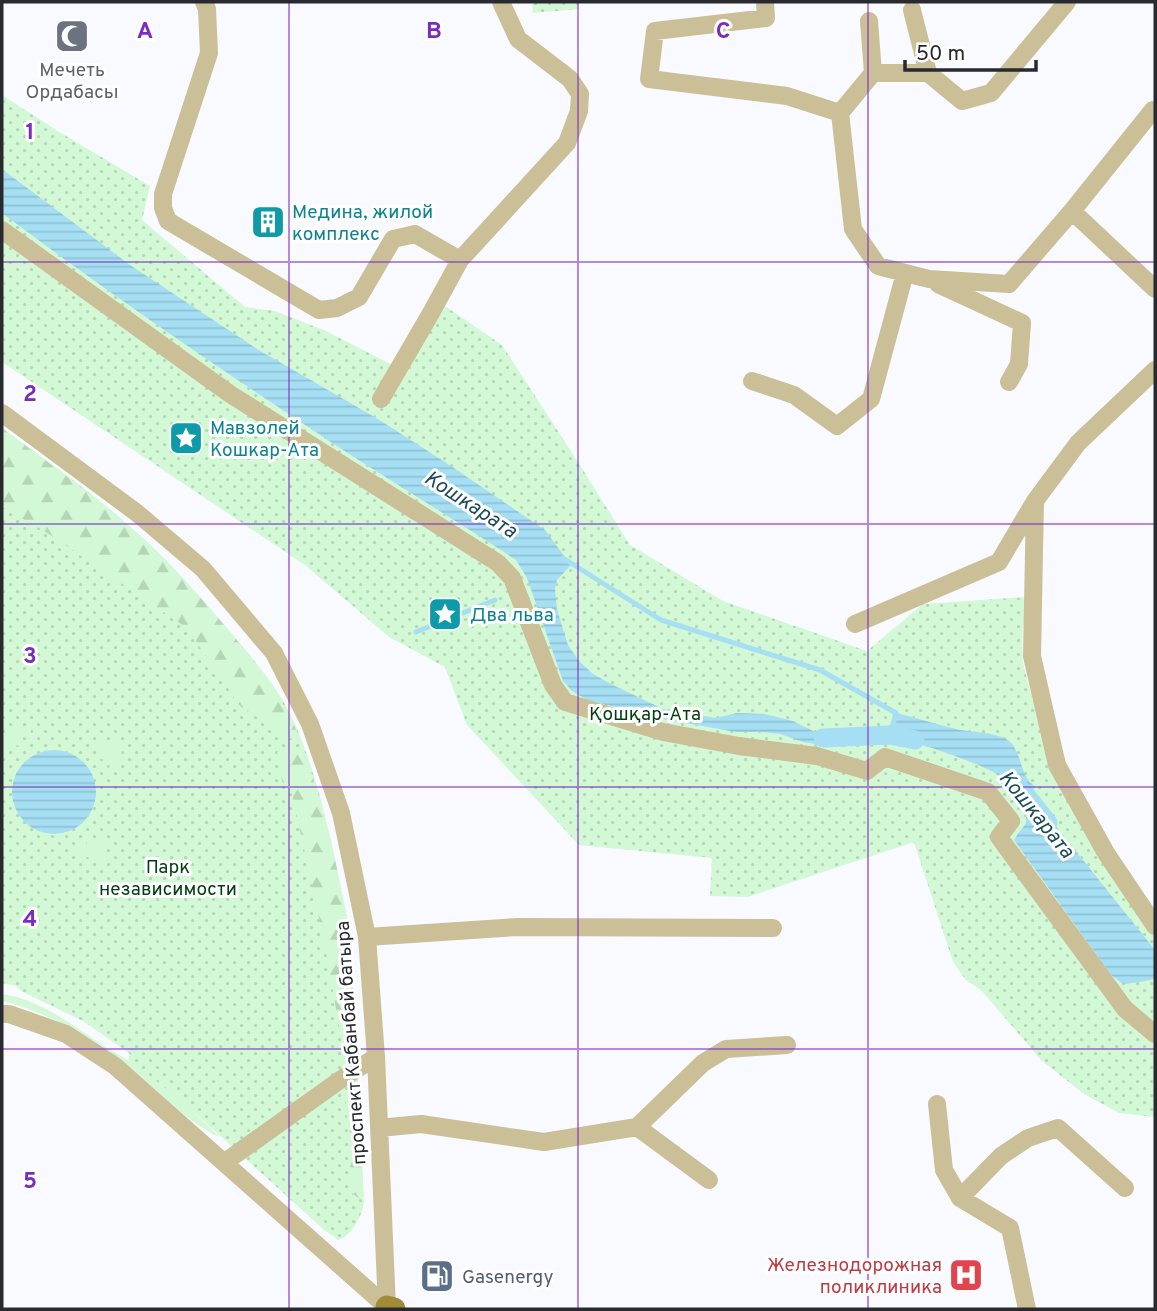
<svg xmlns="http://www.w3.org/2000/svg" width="1157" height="1311" font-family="Overpass,sans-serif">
<defs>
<pattern id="grass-dots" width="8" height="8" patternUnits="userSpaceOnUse" patternTransform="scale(1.75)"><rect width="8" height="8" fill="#d3f8d5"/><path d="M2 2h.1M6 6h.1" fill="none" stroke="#b5d5b7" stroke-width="1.8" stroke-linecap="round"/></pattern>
<pattern id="forest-firs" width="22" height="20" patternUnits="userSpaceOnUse" patternTransform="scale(1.75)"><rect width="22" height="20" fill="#d3f8d5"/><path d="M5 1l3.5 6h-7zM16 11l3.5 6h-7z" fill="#b5d5b7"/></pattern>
<pattern id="water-rules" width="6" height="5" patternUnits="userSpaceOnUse" patternTransform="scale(1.75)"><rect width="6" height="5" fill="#a6dff4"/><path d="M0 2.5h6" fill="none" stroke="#8fc0d2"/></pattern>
</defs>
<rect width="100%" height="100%" fill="#f8faff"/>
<path fill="url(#grass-dots)" d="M532 2H578L579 9 533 13Z
M2 95 56 130 150 186 142 220 245 307 275 311 326 331 406 372 445 306 502 345 578 462 630 545 723 601 867 651 923 604 1026 597 1022 641 1023 663 1032 698 1057 765 1155 926V1117L1119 1113 1084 1094 1041 1060 982 991 965 979 953 962 914 842 748 897 710 896 712 858 579 845 467 725 445 667 389 637 305 565 2 362Z
M2 428C47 461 95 494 136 532 171 564 203 600 234 636 250 656 269 677 282 699 311 748 327 821 338 876 343 900 349 924 351 949L364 1202C362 1216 352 1236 338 1240L323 1229 205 1122 174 1096 128 1060 130 1054 83 1021 21 991 16 986 2 983Z"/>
<path fill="url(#forest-firs)" d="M2 428C46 461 91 493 133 529 171 562 204 601 236 639 261 669 285 700 299 737L285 740 264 722 240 706 187 628 46 532 2 507Z
M303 746 319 797 331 840 349 926 354 1026 351 1038 340 1031 322 931 292 794 288 788 283 786 277 752Z
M358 1084 359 1101 364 1202 352 1193 345 1093Z"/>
<path fill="#d3f8d5" d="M6 725 31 730 30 738 22 737 21 746 11 745 10 751 2 750Z
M97 741 123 745 118 772 109 770 110 761 101 759 102 751 96 749Z
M98 834 107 835 103 860 74 855 76 847 86 848 87 839 96 841Z
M2 994C39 999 71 1024 101 1044 110 1050 120 1055 129 1061 161 1083 192 1109 219 1137 189 1123 164 1096 138 1074 99 1041 52 1013 2 1001Z"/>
<path fill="url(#water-rules)" d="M2 169 130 265 257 349 378 419 451 466 545 530 571 565 557 580 555 588 557 610 568 645 579 661 593 674 609 683 663 709 716 718 737 713 764 714 793 721 817 733 850 734 845 744 828 746 803 742 780 734 761 732H736L663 719 587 700 572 691 563 681 527 578 516 560C460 523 402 488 346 452 229 375 113 297 2 213Z
M896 713C917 718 939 725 960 730 973 732 999 733 1009 741 1023 753 1019 777 1036 787L1012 803C1012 795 1012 789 1007 782 995 766 913 742 890 735Z
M12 792a42 42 0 1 1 84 0a42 42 0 1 1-84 0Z
M1035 800 1155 950V979L1140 982 1123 984 1111 975 1014 840C1022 825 1032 825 1022 808Z"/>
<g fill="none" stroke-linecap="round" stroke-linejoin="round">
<path stroke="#a6dff4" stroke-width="5" d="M563 558 661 620 820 670 896 713 890 735
M416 632 495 600"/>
<path stroke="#a6dff4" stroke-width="19" d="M823 738 890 735 915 740
M1008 777 1025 794 1048 823"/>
<path stroke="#cabf96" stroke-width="18" d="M204 2 207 9 209 53 163 194V208L168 221 319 310 337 308 359 297 393 239 415 234 460 260
M765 2 766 18 655 31 649 79 787 96 840 113
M912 10 928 73 962 101 991 93 1067 2
M869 21 873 73 840 113 853 229 878 266 929 279 1009 284 1072 211 1155 289
M873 73H928
M1072 211 1153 110
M2 230 230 394 498 563 512 578 553 685 565 702 663 732 739 746 817 756 867 771 885 757 988 792 1011 821 999 837 1125 1009 1155 1034
M938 284 1022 323 1019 364 1009 382
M752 381 794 395 837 426 871 399 905 273
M381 399 431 313 460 260 567 143 579 111 580 94 570 79 518 39 501 2
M2 413 137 513 203 569 274 653 310 724 341 813 367 937 376 1057 387 1307
M1035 501 1032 656 1057 765 1106 853 1155 926
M855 624 999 562 1035 501 1078 443 1155 370
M367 937 517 927 773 928
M2 1014H9L66 1034 115 1066 387 1307
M937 1104 944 1170 960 1198 1010 1228 1027 1309
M637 1127 703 1063 726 1049 787 1045
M379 1128 421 1124 544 1142 637 1127 709 1180
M225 1162 340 1080 376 1057
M960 1198 1001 1156 1028 1138 1058 1128 1125 1188"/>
<path stroke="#a08b37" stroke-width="23" d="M387 1307 394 1309"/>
</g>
<path fill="none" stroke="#7b2cbf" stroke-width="2" stroke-opacity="0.55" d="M289 2V1309M578 2V1309M868 2V1309M2 262H1155M2 524H1155M2 787H1155M2 1049H1155"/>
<defs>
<g id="mosque-square" transform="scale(1.75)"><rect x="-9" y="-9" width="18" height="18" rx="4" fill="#6b7280" stroke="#fff"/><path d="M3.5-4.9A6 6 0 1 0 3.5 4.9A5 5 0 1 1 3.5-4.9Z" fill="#fff"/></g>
<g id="building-square" transform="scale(1.75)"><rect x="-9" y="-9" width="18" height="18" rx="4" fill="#0f9aa8" stroke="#fff"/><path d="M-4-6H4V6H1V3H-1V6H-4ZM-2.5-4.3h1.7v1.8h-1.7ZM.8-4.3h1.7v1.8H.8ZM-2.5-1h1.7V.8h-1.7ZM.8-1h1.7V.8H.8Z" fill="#fff"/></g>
<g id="sight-square" transform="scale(1.75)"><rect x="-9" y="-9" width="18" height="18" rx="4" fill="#0f9aa8" stroke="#fff"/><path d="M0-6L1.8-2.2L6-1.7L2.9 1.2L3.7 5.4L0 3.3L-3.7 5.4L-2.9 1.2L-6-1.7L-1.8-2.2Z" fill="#fff"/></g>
<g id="hospital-square" transform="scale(1.75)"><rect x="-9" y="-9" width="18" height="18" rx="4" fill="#e0444e" stroke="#fff"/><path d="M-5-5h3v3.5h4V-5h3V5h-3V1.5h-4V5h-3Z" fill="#fff"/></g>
<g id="fuel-square" transform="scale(1.75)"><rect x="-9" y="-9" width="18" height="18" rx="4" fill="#5c6f8a" stroke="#fff"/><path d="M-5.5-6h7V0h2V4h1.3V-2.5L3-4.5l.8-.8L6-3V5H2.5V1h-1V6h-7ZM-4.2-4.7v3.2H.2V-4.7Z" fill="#fff"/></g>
</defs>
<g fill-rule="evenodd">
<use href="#mosque-square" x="72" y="36"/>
<use href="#building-square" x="268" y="222"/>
<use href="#sight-square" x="186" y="438"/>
<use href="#sight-square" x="445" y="614"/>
<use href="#hospital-square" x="966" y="1275"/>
<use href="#fuel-square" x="437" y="1276"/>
</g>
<g text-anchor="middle" stroke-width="6" stroke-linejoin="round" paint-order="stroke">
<g font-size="19" fill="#5b616d" stroke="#fff">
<text x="72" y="76">Мечеть<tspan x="72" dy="22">Ордабасы</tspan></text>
</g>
<g font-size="19" fill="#0d838f" stroke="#fff" text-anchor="start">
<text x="292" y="218">Медина, жилой<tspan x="292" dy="22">комплекс</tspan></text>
<text x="210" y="434">Мавзолей<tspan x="210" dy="22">Кошкар-Ата</tspan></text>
<text x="470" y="621">Два льва</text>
</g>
<g font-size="19" fill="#013f11" stroke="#fff">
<text x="645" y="720">Қошқар-Ата</text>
<text x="168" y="873">Парк<tspan x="168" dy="22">независимости</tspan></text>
</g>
<g font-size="19" fill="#282a2f" stroke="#fff">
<text transform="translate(350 1043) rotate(-94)" y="7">проспект Кабанбай батыра</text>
</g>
<g font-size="19" fill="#be3a42" stroke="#fff" text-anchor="end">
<text x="942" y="1271">Железнодорожная<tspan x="942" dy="22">поликлиника</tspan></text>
</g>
<g font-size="19" fill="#4e5e75" stroke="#fff" text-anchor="start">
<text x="462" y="1283">Gasenergy</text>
</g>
<g font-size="21" font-style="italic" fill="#1d4b5b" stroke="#fff">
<text transform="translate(471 504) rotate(33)" y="7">Кошкарата</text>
<text transform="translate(1037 814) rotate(51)" y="7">Кошкарата</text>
</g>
</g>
<g font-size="23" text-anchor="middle" font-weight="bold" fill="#7b2cbf" stroke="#fff" stroke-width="6" stroke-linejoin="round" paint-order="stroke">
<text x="145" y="38">A</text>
<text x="434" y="38">B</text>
<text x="723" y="38">C</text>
<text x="30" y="139">1</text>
<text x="30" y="401">2</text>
<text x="30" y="663">3</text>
<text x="30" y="926">4</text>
<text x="30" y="1188">5</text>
</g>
<rect width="1157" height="1311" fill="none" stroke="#282a2f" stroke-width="7"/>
<path d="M905 60v10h131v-10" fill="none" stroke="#282a2f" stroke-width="3.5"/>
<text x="916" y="60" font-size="21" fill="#282a2f" stroke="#ffffff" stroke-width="5" paint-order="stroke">50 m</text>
</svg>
